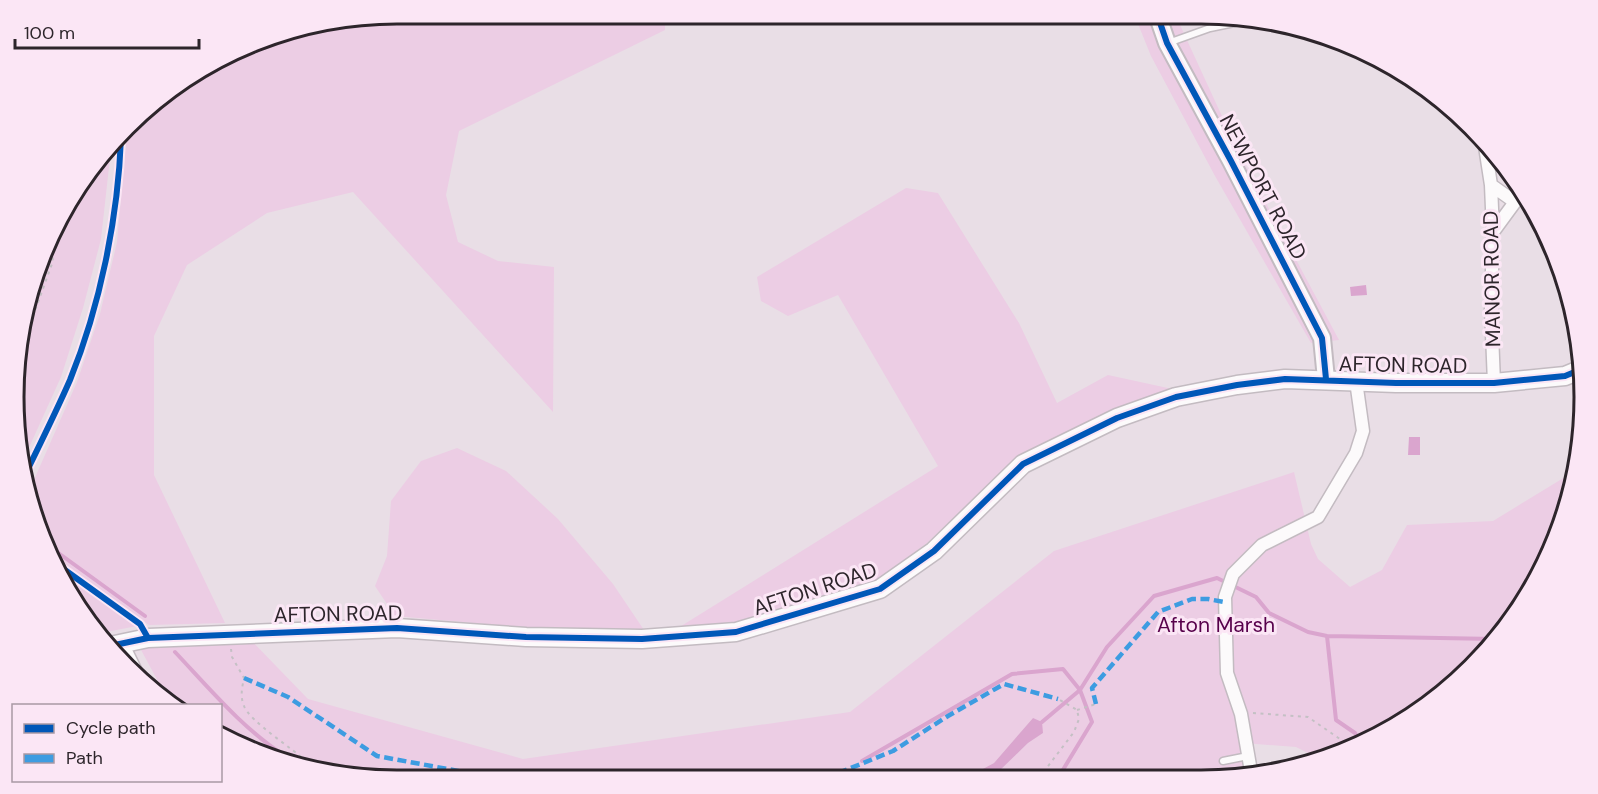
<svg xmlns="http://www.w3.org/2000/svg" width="1598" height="794" font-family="'DM Sans',sans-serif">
<rect width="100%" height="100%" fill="#e9dee6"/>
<path fill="#eccde4" d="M397 14H665V30L459 131 446 195 458 242 498 261 554 267 553 412 353 192 267 213 187 265 154 336V475L225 623 149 625 49 553 30 489 77 382 100 314 117 242 127 132 163 93 273 34Z
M1134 14H1175L1238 151 1339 340 1311 343 1215 176 1151 56Z
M111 149 101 239 83 308 61 377 22 463 17 447 21 322 78 184Z
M906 188 938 193 1019 323 1057 403 1108 375 1177 390 1018 456 927 543 874 584 737 626 678 628 938 466 838 295 788 316 761 301 757 277Z
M457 448 506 471 558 519 613 584 644 630 530 628 395 616 375 586 387 556 391 501 421 461Z
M1294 472 1311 544 1318 559 1350 587 1382 570 1407 525 1493 521 1570 474 1545 566 1490 650 1434 701 1347 751 1320 759 1296 747 1243 743 1248 777 992 778 1028 743 1043 733 1033 718 994 763 966 778 372 780 228 741 221 736 220 706 178 705 167 698 140 648 250 639 308 699 523 759 850 712 1054 551Z
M54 568 137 626 101 633Z"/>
<path fill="#daa5ce" d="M1366 285 1367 295 1351 296 1350 287Z
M1409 437H1420V455H1408Z
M1033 718 1042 722 1043 733 1028 743 992 778H966L994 763Z"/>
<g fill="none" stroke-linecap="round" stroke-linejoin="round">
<path stroke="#daa5ce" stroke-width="4" d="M21 333 43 274 42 270
M46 544 145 616
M1327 636 1336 720 1355 733 1361 743
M175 652C209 688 243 729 285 756
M1042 722 1080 690 1107 647 1154 596 1217 578 1256 597 1269 613 1308 632 1327 636 1496 639
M1334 755H1335
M862 761 1012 674 1063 669 1080 690 1092 722 1058 778"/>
<g stroke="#c3bbc1" stroke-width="9">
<path id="lane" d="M1168 43 1210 28 1249 20
M126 644 144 681
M1223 761 1248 756"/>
</g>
<g stroke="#c3bbc1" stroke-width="15">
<path id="street" d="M1484 140 1491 185 1493 232 1491 309 1494 383
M1491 185 1515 202
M1493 232 1515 202 1520 198
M1252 777 1241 714 1227 673 1225 597 1233 574 1262 545 1318 517 1356 453 1363 431 1356 381"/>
</g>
<g stroke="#c3bbc1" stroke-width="20">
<path id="secondary" d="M1157 14 1167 43 1231 161 1322 338 1326 379"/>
</g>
<g stroke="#c3bbc1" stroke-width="21">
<path id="primary" d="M110 646 148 638 397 628 526 637 642 639 736 632 880 589 934 551 1023 464 1117 418 1176 397 1237 385 1285 379 1396 383H1494L1565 376 1577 371"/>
</g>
<path stroke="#c4c0c4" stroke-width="2" stroke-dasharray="3 4.5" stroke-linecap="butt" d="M20 352 53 261 51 248
M231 649 232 657 244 678C242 688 240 696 244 706 250 722 294 749 308 763
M1077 710 1096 704
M1253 713 1308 717 1353 748
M1039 778 1074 732 1079 719 1077 710 1058 699"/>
<use href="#lane" stroke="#fcfafb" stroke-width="6"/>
<use href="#street" stroke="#fcfafb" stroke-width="12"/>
<use href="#secondary" stroke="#fcfafb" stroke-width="16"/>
<use href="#primary" stroke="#fcfafb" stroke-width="18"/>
<path stroke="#3d9ce1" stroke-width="4.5" stroke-dasharray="9 4.5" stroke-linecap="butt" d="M244 678 288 697 377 756 502 779
M1096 704 1092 688 1158 612 1192 599H1208L1224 602
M826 778 893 751 948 716 1004 684 1058 699"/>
<g stroke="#fbe6f5" stroke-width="10">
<path id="cycleway" d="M1157 14 1167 43 1231 161 1322 338 1326 379
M25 475C40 444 56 412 70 380 100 306 118 218 121 138
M51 560 140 624 148 638
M110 646 148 638 397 628 526 637 642 639 736 632 880 589 934 551 1023 464 1117 418 1176 397 1237 385 1285 379 1396 383H1494L1565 376 1577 371"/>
</g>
<use href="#cycleway" stroke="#0057b8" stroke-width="6"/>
</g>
<g text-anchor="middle" stroke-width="6" stroke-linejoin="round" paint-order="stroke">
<g font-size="21" fill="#2d252b" stroke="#fbe6f5">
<text transform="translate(1263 187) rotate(62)" y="7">NEWPORT ROAD</text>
<text transform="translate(1492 279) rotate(-91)" y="7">MANOR ROAD</text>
<text transform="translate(1403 365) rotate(1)" y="7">AFTON ROAD</text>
<text transform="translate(815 589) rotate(-18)" y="7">AFTON ROAD</text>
<text transform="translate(338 614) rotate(-1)" y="7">AFTON ROAD</text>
</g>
<g font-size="21" fill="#57004b" stroke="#fbe6f5">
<text x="1216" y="632">Afton Marsh</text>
</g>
</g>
<path d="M0 0H1598V794H0ZM397 24H1201A373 373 0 0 1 1574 397V397A373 373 0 0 1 1201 770H397A373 373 0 0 1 24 397V397A373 373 0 0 1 397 24Z" fill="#fbe6f5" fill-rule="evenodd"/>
<path fill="none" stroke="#2d252b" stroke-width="3" d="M397 24H1201A373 373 0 0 1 1574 397V397A373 373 0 0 1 1201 770H397A373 373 0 0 1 24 397V397A373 373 0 0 1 397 24Z"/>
<rect x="12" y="704" width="210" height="78" fill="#fbe6f5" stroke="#a999a4" stroke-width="1.5"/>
<rect x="24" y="724" width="30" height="9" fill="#0057b8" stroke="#a999a4" stroke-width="1.5"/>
<text x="66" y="734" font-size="18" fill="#2d252b">Cycle path</text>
<rect x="24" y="754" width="30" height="9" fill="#3d9ce1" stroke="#a999a4" stroke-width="1.5"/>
<text x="66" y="764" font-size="18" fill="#2d252b">Path</text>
<path d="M15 39v9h184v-9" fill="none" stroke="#2d252b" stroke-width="3"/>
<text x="24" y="39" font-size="18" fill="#2d252b" stroke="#fbe6f5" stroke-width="4.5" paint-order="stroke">100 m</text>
</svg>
